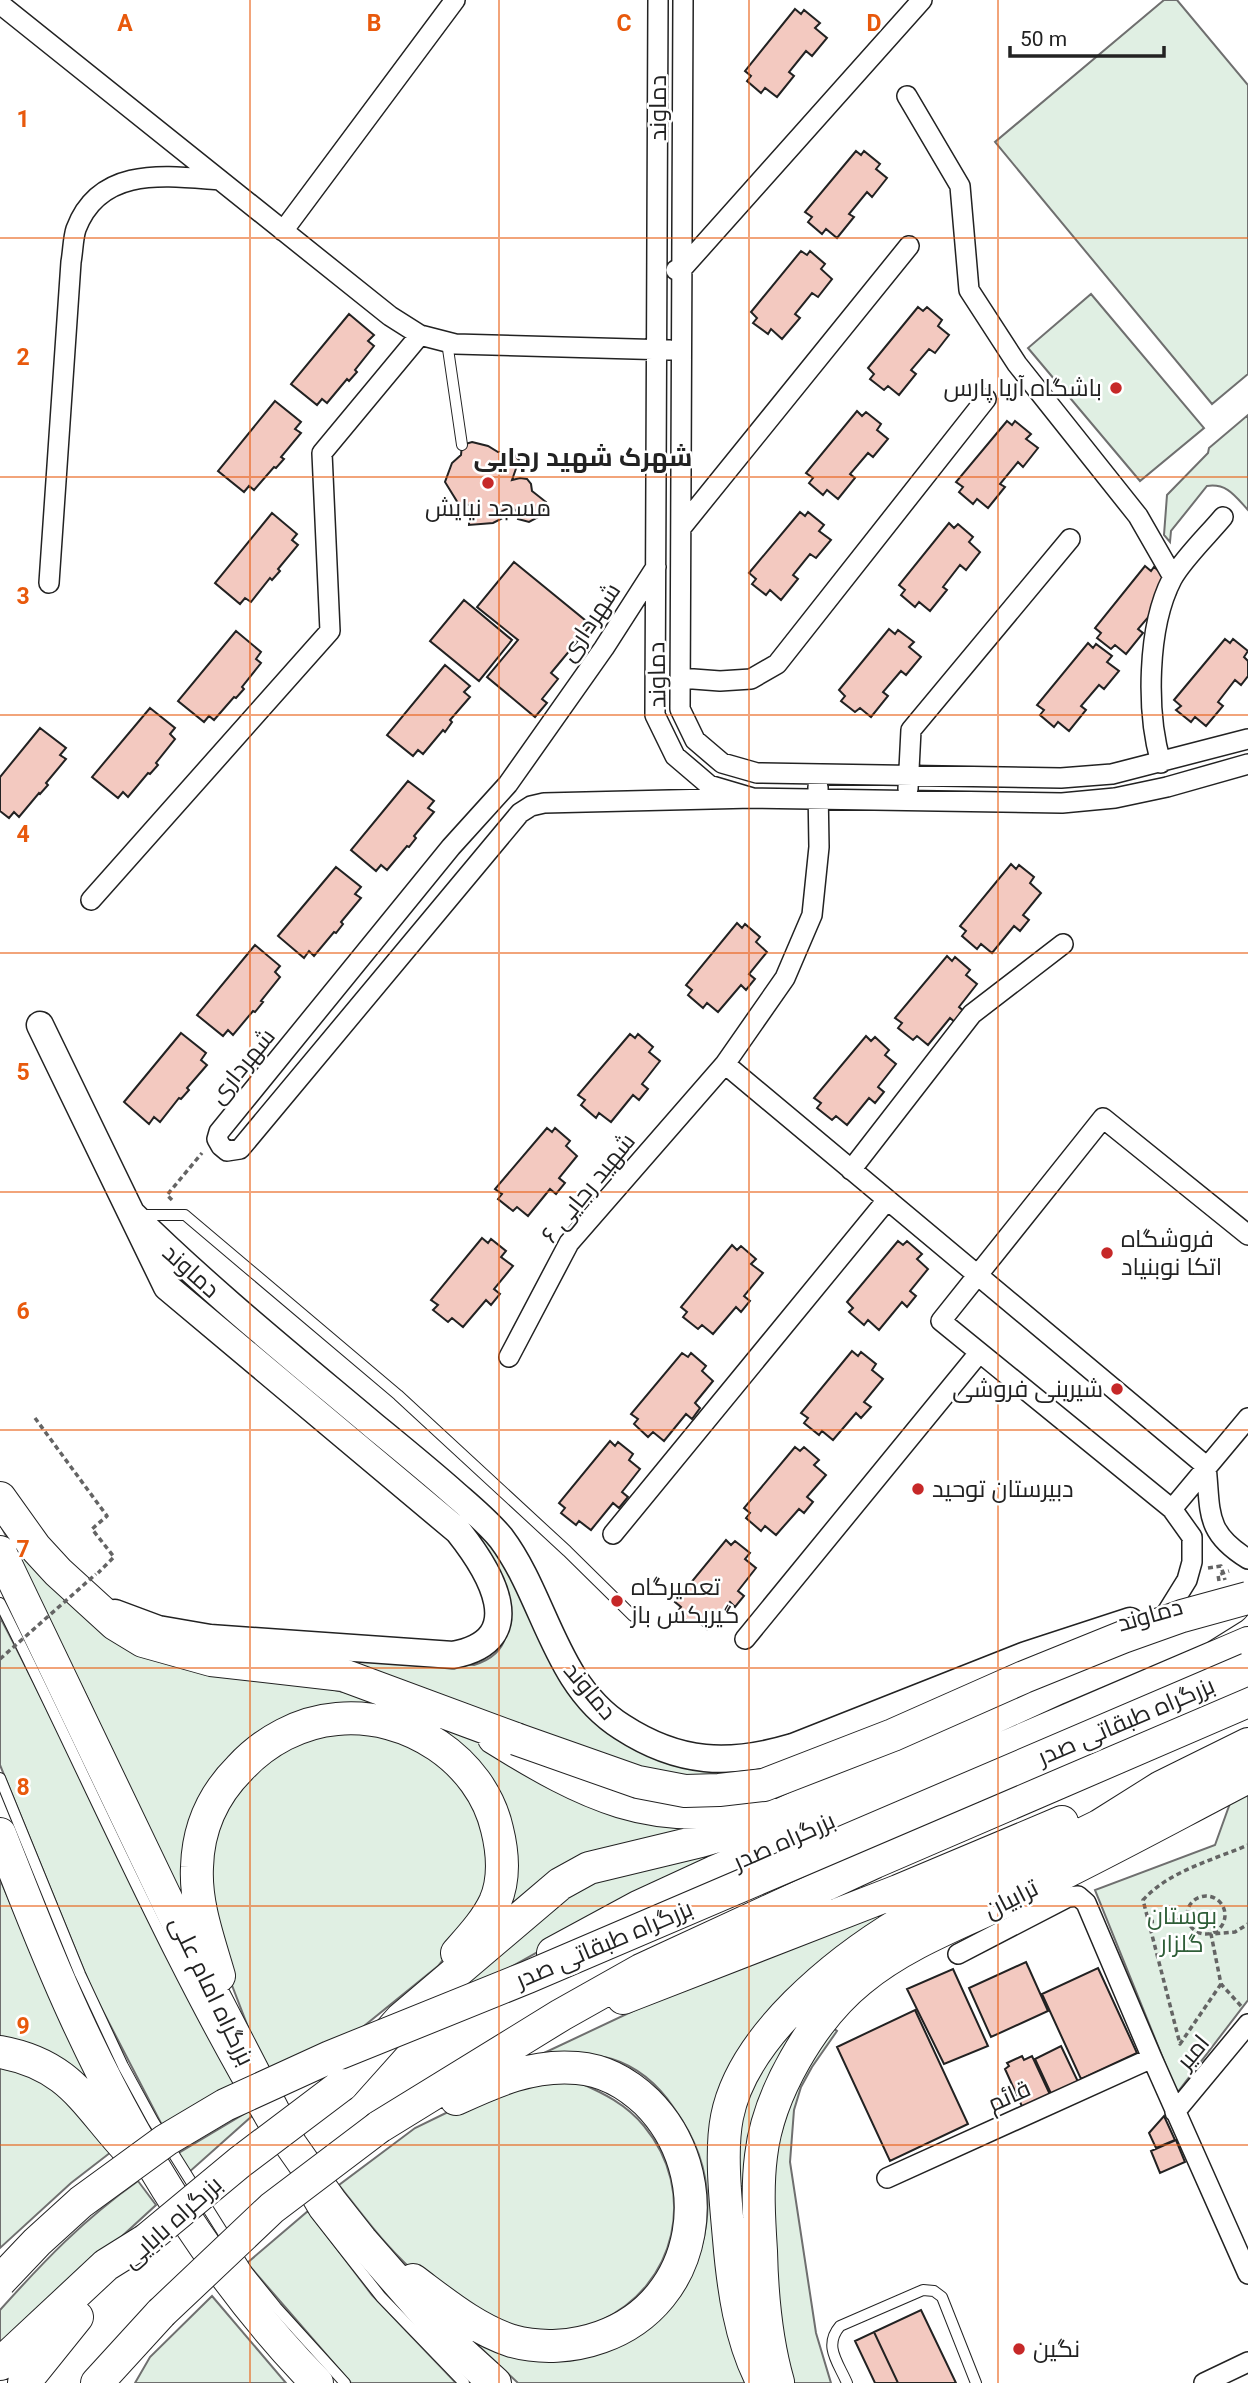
<svg xmlns="http://www.w3.org/2000/svg" width="1248" height="2383" font-family="Roboto,Cairo,sans-serif">
<rect width="100%" height="100%" fill="#fff"/>
<path fill="#e0efe3" stroke="#6f6f6f" stroke-width="2" d="M1164 0H1177L1248 85V374L1212 404 995 142Z
M1091 294 1204 428 1140 481 1028 348Z
M1248 415V510C1235 496 1227 483 1207 486L1171 531 1170 542 1164 535 1167 495 1208 453 1209 448Z
M176 1280 197 1289 481 1528 630 1742 783 1759 756 1776 682 1783 174 1639 474 1665C514 1653 509 1623 504 1590Z
M0 1524 81 1613 299 1682 402 1705 711 1824 495 1918 486 1784 348 1710 212 1787 209 1961 87 1697Z
M0 1617C82 1772 150 1934 236 2087L164 2129 92 1990 0 1765Z
M349 1726 434 1753 481 1807 489 1886 458 1941 438 1966 348 2039 269 2071 250 2032 223 1962 208 1891 215 1819 268 1753Z
M1248 1788V2000L1177 2093 1095 1890 1215 1845 1233 1795Z
M766 1833 620 1906 475 1987 425 2007 565 1889Z
M1063 1833 929 1902 732 2080 752 2383H518L451 2320 529 2358 678 2297C718 2235 718 2169 674 2108 659 2086 638 2067 612 2059 587 2051 554 2059 527 2061L703 1978Z
M0 1879 33 1956 103 2106 0 2043Z
M819 1989 791 2045 746 2299 737 2247 740 2095Z
M831 2026 837 2031 812 2067 801 2087 794 2110 790 2162 816 2333 831 2383H793L786 2361 778 2319 769 2175 798 2074Z
M0 2061 41 2074 115 2149 71 2183 0 2248Z
M578 2082C603 2093 626 2104 644 2126 698 2191 677 2286 600 2321 580 2330 545 2335 522 2331 510 2329 496 2318 485 2312 465 2302 441 2293 424 2280 391 2254 365 2218 339 2185L415 2128 450 2111 517 2085Z
M249 2111 252 2116 187 2174 177 2154Z
M138 2181 156 2205 0 2348V2310C45 2260 83 2220 138 2181Z
M308 2211 372 2295 456 2383H351L247 2263Z
M212 2296 286 2383H135L150 2357Z"/>
<path fill="#f3c9c0" stroke="#222" stroke-width="2" d="M795 9 801 14 804 10 820 23 815 28 827 38 812 56 806 51 789 72 794 76 777 97 765 88 761 93 747 81 751 76 745 71Z
M856 151 861 155 864 151 880 164 876 169 887 178 872 197 867 192 849 214 854 217 837 238 826 229 822 234 808 222 812 217 805 212Z
M801 251 807 255 810 251 825 264 821 269 832 279 818 297 812 293 795 314 800 318 782 339 771 329 768 334 753 323 757 318 751 312Z
M918 307 923 311 927 307 942 320 938 326 949 335 935 353 929 349 911 370 916 374 899 395 888 386 884 390 870 379 874 374 868 368Z
M349 314 374 335 368 341 374 346 355 370 357 372 349 381 347 379 327 403 322 399 317 405 291 384Z
M275 401 301 422 295 429 301 433 281 457 284 459 276 468 274 467 254 490 249 486 244 492 218 471Z
M857 411 862 416 866 412 881 424 877 430 888 439 873 457 868 453 850 474 855 478 838 499 827 490 823 495 809 483 813 478 806 473Z
M1007 421 1012 425 1015 421 1031 434 1026 439 1038 448 1023 467 1018 462 1000 484 1005 487 988 508 977 499 973 504 959 492 963 487 956 482Z
M472 442 488 446 498 452H512L519 460 512 480 520 478 527 479 531 484 532 491 546 502 542 515 529 522 518 519 519 515 512 506 497 514 501 519 493 523 469 525 470 505 458 503 445 482 452 463 461 455 462 445Z
M800 512 805 516 808 512 824 525 819 531 831 540 816 558 810 554 793 575 798 579 781 600 770 590 766 595 752 584 756 579 749 573Z
M272 513 297 534 292 540 298 545 278 569 280 571 272 580 270 578 251 602 245 598 240 604 215 583Z
M949 523 954 528 958 524 973 537 969 542 980 552 966 570 960 565 943 587 947 590 930 611 919 602 915 607 901 595 905 590 899 585Z
M514 562 591 625 551 673 558 679 542 699 547 703 535 717 487 677 518 640 477 607Z
M1145 566 1151 571 1154 567 1169 579 1165 585 1176 594 1162 612 1156 608 1138 629 1143 633 1126 654 1115 645 1111 649 1097 638 1101 633 1095 628Z
M464 600 512 640 479 681 430 641Z
M889 629 895 634 898 630 914 642 909 647 921 657 906 675 901 671 883 692 888 696 871 717 860 708 855 712 841 701 845 696 839 690Z
M236 631 261 652 256 659 261 663 242 687 244 689 236 698 234 697 214 720 209 716 204 722 178 701Z
M1225 639 1230 643 1233 639 1248 651 1244 657 1248 661V676L1241 685 1235 680 1218 702 1223 706 1206 726 1195 717 1191 722 1176 710 1181 706 1174 700Z
M1088 643 1093 648 1096 644 1112 656 1107 662 1119 671 1104 689 1099 685 1081 706 1086 710 1069 731 1058 722 1054 727 1040 715 1044 710 1037 705Z
M445 665 470 686 464 692 470 697 450 720 452 722 445 732 443 730 423 754 418 750 413 756 387 735Z
M150 708 175 728 170 734 175 739 156 763 158 765 150 774 148 773 128 797 123 792 118 798 92 777Z
M40 728 66 748 60 755 66 759 46 783 48 785 40 794 39 793 19 817 14 812 9 818 0 811V777Z
M408 781 434 801 428 808 434 812 414 836 416 838 409 847 407 846 387 870 381 865 376 871 351 850Z
M1011 864 1016 869 1019 865 1034 877 1030 883 1041 893 1023 915 1029 920 1020 931 1014 926 992 953 981 944 977 949 962 936 966 931 960 926Z
M336 867 361 887 355 894 361 898 341 922 343 924 336 933 334 932 314 956 309 951 304 958 278 936Z
M737 923 742 928 745 924 760 937 756 942 767 952 749 974 755 979 746 990 741 985 718 1012 707 1003 703 1008 688 995 692 990 686 985Z
M255 945 280 966 275 972 280 977 261 1001 263 1002 255 1012 253 1011 233 1035 228 1030 223 1036 197 1015Z
M947 956 952 961 955 957 970 970 966 975 977 984 959 1007 965 1012 956 1023 950 1018 928 1045 917 1036 913 1040 898 1028 902 1023 895 1018Z
M181 1033 206 1053 201 1060 207 1065 187 1088 189 1090 181 1099 179 1098 160 1122 154 1117 149 1124 124 1102Z
M630 1034 635 1038 638 1034 653 1047 649 1052 660 1061 642 1084 648 1089 639 1100 633 1095 611 1122 599 1113 596 1118 581 1105 585 1100 578 1095Z
M866 1036 871 1041 875 1037 889 1050 885 1055 896 1064 878 1087 884 1092 875 1103 869 1098 847 1125 836 1116 832 1120 817 1108 821 1103 814 1098Z
M547 1128 552 1132 555 1128 570 1141 566 1146 577 1156 559 1178 565 1183 556 1194 550 1189 528 1216 517 1207 513 1211 498 1199 502 1194 495 1189Z
M482 1238 488 1243 491 1239 506 1251 501 1257 513 1266 494 1289 500 1294 491 1305 486 1300 463 1327 452 1318 448 1322 433 1310 438 1305 431 1300Z
M898 1241 903 1245 907 1241 922 1254 917 1259 928 1269 910 1291 916 1296 907 1307 902 1302 879 1330 868 1320 864 1325 849 1312 853 1308 847 1302Z
M732 1245 737 1250 741 1246 756 1259 751 1264 763 1273 744 1296 750 1301 741 1312 736 1307 713 1334 702 1325 698 1329 683 1317 687 1312 681 1307Z
M852 1351 858 1356 861 1352 876 1364 872 1370 883 1379 864 1402 871 1407 861 1418 856 1413 833 1440 822 1431 819 1435 804 1423 808 1418 801 1413Z
M682 1353 688 1357 691 1353 706 1366 702 1371 713 1381 695 1403 700 1408 692 1419 686 1414 664 1441 653 1432 648 1437 634 1424 638 1419 631 1414Z
M610 1441 615 1446 618 1442 633 1454 629 1460 640 1469 622 1492 628 1497 619 1508 613 1503 591 1530 579 1521 576 1525 561 1513 565 1508 559 1503Z
M795 1447 800 1451 804 1447 819 1460 814 1465 826 1475 807 1497 813 1502 804 1513 799 1509 776 1535 765 1526 761 1531 746 1518 750 1513 744 1508Z
M726 1540 731 1545 735 1541 750 1553 745 1559 756 1568 738 1591 744 1596 735 1607 730 1602 707 1629 696 1620 692 1624 677 1612 681 1607 675 1602Z
M1026 1962 1048 2011 991 2037 969 1988Z
M1098 1968 1137 2053 1081 2079 1042 1994Z
M953 1969 988 2046 944 2064 907 1989Z
M915 2010 968 2124 890 2161 837 2047Z
M1061 2046 1081 2088 1054 2100 1035 2059Z
M1022 2056 1024 2060 1032 2056 1053 2101 1025 2113 1005 2069 1009 2066 1007 2063Z
M1164 2116 1175 2140 1156 2148 1149 2133Z
M1176 2140 1185 2162 1160 2173 1151 2151Z
M921 2310 956 2383H898L874 2332Z
M874 2332 898 2383H875L855 2341Z"/>
<g fill="none" stroke-linecap="round" stroke-linejoin="round">
<g stroke="#222" stroke-width="12">
<path id="service" d="M447 342 462 445
M139 1215H185L398 1395 567 1551 633 1616
M0 1603C89 1780 166 1963 268 2133
M0 1778 80 1974 123 2066 153 2121 247 2271 276 2307 345 2383
M302 2191 315 2213 381 2297 464 2383
M847 2383C838 2362 823 2346 840 2326L923 2290 934 2291 942 2297 976 2383"/>
</g>
<g stroke="#222" stroke-width="22">
<path id="minor" d="M658 0 655 715 675 756 709 785 753 798 1062 803 1115 798 1167 787 1248 764
M683 0 680 709 695 740 722 763 757 773 1061 778 1112 774 1248 739
M0 4 390 316 420 335 455 344 670 350
M907 96 960 186 969 290 1017 364 1138 516 1173 577
M283 231 455 0
M676 270H681L922 0
M681 528 909 246
M656 567 604 648 508 784 451 847 219 1132 217 1139 221 1146 227 1151 240 1149 520 813 531 806 544 803 753 798
M49 583 71 262C73 251 73 238 76 229 100 165 167 176 220 180
M680 678 720 681 751 679 777 664 986 399
M1161 763C1146 712 1147 627 1172 579 1182 560 1209 534 1223 517
M908 789 911 730 1070 539
M91 900 330 631 322 453 420 335
M725 1064 1206 1466C1211 1512 1204 1532 1248 1559
M851 1170 972 1014 1063 944
M509 1357 569 1243 725 1064 785 978 812 915 819 847 818 787
M1172 1509 1248 1418
M613 1534 887 1200
M1161 1622 1187 1580 1192 1562V1537L1172 1509 941 1321 1103 1118 1248 1235
M745 1639 979 1353
M958 1954 1068 1897 1078 1896 1086 1903 1152 2058 1248 2274
M1175 2112 1248 2024
M887 2178 1152 2058
M1204 2383 1248 2362"/>
</g>
<g stroke="#222" stroke-width="29">
<path id="secondary" d="M40 1025 167 1287 458 1531C489 1570 533 1640 453 1655L210 1638 158 1629 115 1613
M132 1214C209 1290 292 1357 374 1426 402 1449 429 1471 455 1494 471 1508 488 1522 501 1538 546 1598 554 1684 622 1727 679 1764 729 1766 793 1747L1026 1655 1130 1621"/>
</g>
<g stroke="#222" stroke-width="34">
<path id="trunk" d="M0 1498 35 1547 58 1572 115 1624 143 1641 211 1660 343 1675 516 1739
M0 1552 197 1963 291 2145 331 2202 361 2240 453 2345 495 2383
M494 1738C586 1795 651 1828 761 1806
M0 1834C24 1895 47 1956 75 2016 135 2147 216 2280 317 2383
M553 1953 638 1907 714 1872 1248 1643
M219 1976C209 1941 195 1904 197 1867 198 1829 213 1795 240 1768 265 1741 300 1722 337 1719 408 1712 481 1760 497 1829 503 1853 505 1879 495 1902 486 1921 471 1937 457 1953
M623 1998 898 1891 1062 1822
M0 2052C72 2065 86 2106 131 2153
M342 2085 401 2019 560 1884 589 1868 701 1841 762 1823 1058 1688 1201 1627 1233 1607
M379 2127 561 2015 641 1970 875 1862 1248 1701
M413 2280C444 2303 475 2329 512 2341 541 2349 573 2347 601 2337 701 2302 719 2174 647 2102 628 2084 604 2070 577 2068 533 2064 495 2081 456 2099
M0 2364 106 2265 146 2240
M778 2382C766 2340 762 2294 761 2251 759 2220 757 2187 761 2156 768 2094 812 2019 860 1980 907 1941 968 1920 1023 1893 1099 1857 1173 1816 1248 1777
M24 2383 77 2317
M97 2383 161 2313
M763 2383C740 2340 733 2287 729 2239 726 2204 720 2152 727 2117 743 2036 837 1961 904 1921L1099 1826 1161 1787 1248 1744"/>
</g>
<path stroke="#646464" stroke-width="3.5" stroke-dasharray="5 3.5" stroke-linecap="butt" d="M172 1200 167 1195 202 1153
M35 1418 107 1516 92 1529 114 1557 98 1573
M1208 1568 1221 1566 1225 1580
M1219 1581 1218 1575 1229 1571
M1187 1915a19 19 0 1 1 38 0a19 19 0 1 1-38 0Z
M1149 1922 1188 1919
M1221 1984 1180 2044 1143 1900C1169 1871 1213 1860 1248 1845
M1241 2006 1221 1984 1211 1934 1235 1932 1248 1924"/>
<use href="#service" stroke="#fff" stroke-width="10"/>
<use href="#minor" stroke="#fff" stroke-width="19"/>
<use href="#secondary" stroke="#fff" stroke-width="26"/>
<use href="#trunk" stroke="#fff" stroke-width="32"/>
<g stroke="#222" stroke-width="34" stroke-linecap="butt">
<path id="trunk-bridge" d="M516 1739 638 1782 685 1791 719 1790 764 1785 893 1735 1024 1677 1123 1637 1182 1616 1248 1598
M146 2240 240 2162 342 2085
M0 2281 37 2242 81 2202 166 2140 225 2105 330 2057 528 1977 1248 1669
M161 2313 272 2208 379 2127"/>
</g>
<path stroke="#646464" stroke-width="3.5" stroke-dasharray="5 3.5" stroke-linecap="butt" d="M0 1659 96 1574"/>
<use href="#trunk-bridge" stroke="#fff" stroke-width="32"/>
</g>
<path fill="none" stroke="#e8590c" stroke-width="2" stroke-opacity="0.55" d="M250 0V2383M499 0V2383M749 0V2383M998 0V2383M0 238H1248M0 477H1248M0 715H1248M0 953H1248M0 1192H1248M0 1430H1248M0 1668H1248M0 1906H1248M0 2145H1248"/>
<g fill="#c62828" stroke="#fff" stroke-width="2.5">
<circle cx="1116" cy="388" r="7"/>
<circle cx="488" cy="483" r="7"/>
<circle cx="1107" cy="1253" r="7"/>
<circle cx="1117" cy="1389" r="7"/>
<circle cx="918" cy="1489" r="7"/>
<circle cx="617" cy="1601" r="7"/>
<circle cx="1019" cy="2349" r="7"/>
</g>
<g text-anchor="middle" stroke-width="5" stroke-linejoin="round" paint-order="stroke">
<g font-size="24" fill="#222" stroke="#fff">
<text transform="translate(658 108) rotate(-90)" y="8">دماوند</text>
<text transform="translate(590 622) rotate(-56)" y="8">شهرداری</text>
<text transform="translate(657 675) rotate(-91)" y="8">دماوند</text>
<text transform="translate(242 1066) rotate(-51)" y="8">شهرداری</text>
<text transform="translate(588 1188) rotate(-51)" y="8">شهید رجایی ۶</text>
<text transform="translate(191 1271) rotate(42)" y="8">دماوند</text>
<text transform="translate(1150 1615) rotate(-16)" y="8">دماوند</text>
<text transform="translate(590 1691) rotate(50)" y="8">دماوند</text>
<text transform="translate(1126 1721) rotate(-23)" y="8">بزرگراه طبقاتی صدر</text>
<text transform="translate(784 1841) rotate(-24)" y="8">بزرگراه صدر</text>
<text transform="translate(1011 1899) rotate(-27)" y="8">ترابیان</text>
<text transform="translate(604 1944) rotate(-23)" y="8">بزرگراه طبقاتی صدر</text>
<text transform="translate(212 1991) rotate(64)" y="8">بزرگراه امام علی</text>
<text transform="translate(1193 2052) rotate(-50)" y="8">امیر</text>
<text transform="translate(1009 2096) rotate(-24)" y="8">قائم</text>
<text transform="translate(172 2222) rotate(-42)" y="8">بزرگراه بابایی</text>
</g>
<g font-size="24" fill="#222" stroke="#fff" text-anchor="start">
<text x="1102" y="396" text-anchor="end">باشگاه آریا پارس</text>
<text x="488" y="516" text-anchor="middle">مسجد نیایش</text>
<text x="1121" y="1247">فروشگاه<tspan x="1121" dy="28">اتکا نوبنیاد</tspan></text>
<text x="1103" y="1397" text-anchor="end">شیرینی فروشی</text>
<text x="932" y="1497">دبیرستان توحید</text>
<text x="631" y="1595">تعمیرگاه<tspan x="631" dy="28">گیربکس باز</tspan></text>
<text x="1033" y="2357">نگین</text>
</g>
<g font-size="24" fill="#2f5e38" stroke="#fff">
<text x="1182" y="1924">بوستان<tspan x="1182" dy="28">گلزار</tspan></text>
</g>
<g font-size="26" font-weight="bold" fill="#222" stroke="#fff">
<text x="583" y="466">شهرک شهید رجایی</text>
</g>
</g>
<g font-size="23" text-anchor="middle" font-weight="bold" fill="#e8590c" stroke="#fff" stroke-width="5" stroke-linejoin="round" paint-order="stroke">
<text x="125" y="31">A</text>
<text x="374" y="31">B</text>
<text x="624" y="31">C</text>
<text x="874" y="31">D</text>
<text x="23" y="127">1</text>
<text x="23" y="365">2</text>
<text x="23" y="604">3</text>
<text x="23" y="842">4</text>
<text x="23" y="1080">5</text>
<text x="23" y="1319">6</text>
<text x="23" y="1557">7</text>
<text x="23" y="1795">8</text>
<text x="23" y="2034">9</text>
</g>
<path d="M1010 46v10h154v-10" fill="none" stroke="#222222" stroke-width="3.5"/>
<text x="1020" y="46" font-size="21" fill="#222222" stroke="#ffffff" stroke-width="5" paint-order="stroke">50 m</text>
</svg>
